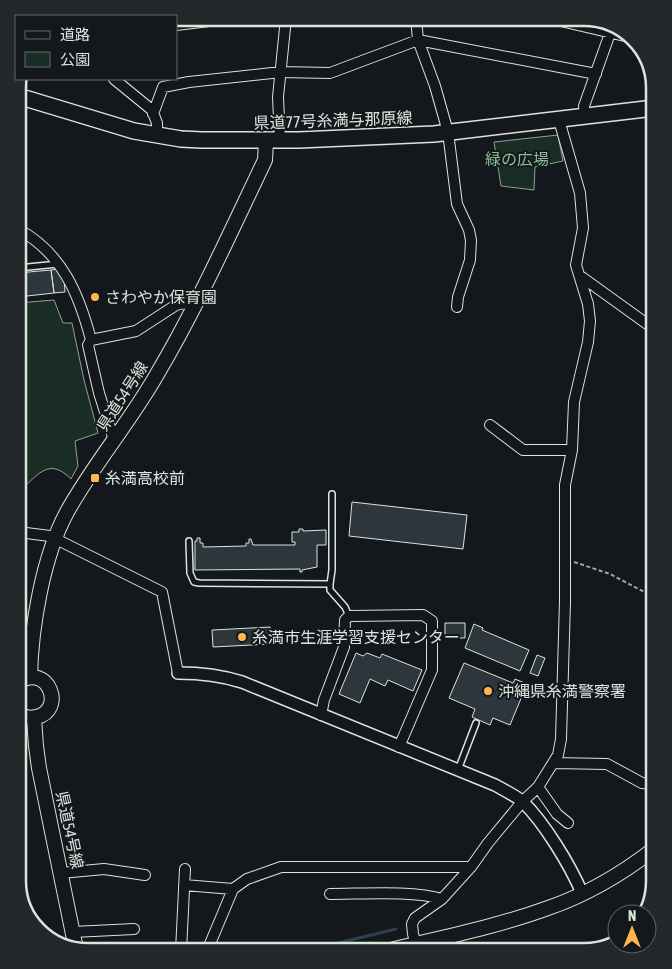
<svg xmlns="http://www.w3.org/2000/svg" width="672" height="969" font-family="'Asap Condensed','Noto Sans JP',sans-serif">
<rect width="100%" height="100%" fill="#14181c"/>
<path fill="#1a2d24" stroke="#939e99" d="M558 135 563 161 535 167 534 190 501 186 494 142Z
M54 300 63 323H72L84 380 98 433 75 441 78 466 71 479C51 459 41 471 24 487L20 444 18 445V303Z"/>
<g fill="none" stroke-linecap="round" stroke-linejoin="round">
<path stroke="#2f3f4d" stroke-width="3" d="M305 951 396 929"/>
</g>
<path fill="#2c363c" stroke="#d8e6dc" d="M58 269 64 279 65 292 54 293 51 270Z
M51 270 54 293 18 297V273Z
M352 502 467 515 463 549 349 536Z
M299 529H303V531L326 530V545H317V567L302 570V572H300V569L195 570V541H197V538H200V543H203V547L246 546V543H249V539H251L253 545H295V542H292V532H299Z
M445 623H465V638H445Z
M474 624 483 628 482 630 529 650 520 671 465 648Z
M270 627 271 644 213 647 212 630Z
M356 653 363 656 367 653 380 658 382 654 422 670 413 691 388 680 385 686 370 679 360 703 339 694Z
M537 655 545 658 538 676 530 673Z
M464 663 513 683 515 679 527 684 510 725 493 718 490 725 472 717 475 709 449 698Z"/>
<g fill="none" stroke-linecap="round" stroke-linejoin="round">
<g stroke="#d8e6dc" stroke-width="8">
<path id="service" d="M18 268 58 264
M189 541 190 573 194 582 199 583 330 584V590L345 607 349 616
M330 584 332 570V494
M458 770 476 723"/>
</g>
<g stroke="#d8e6dc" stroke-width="12">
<path id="minor" d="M416 18 418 40 435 86 448 132 457 204 469 230 471 240 470 260 458 297 457 307
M548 18 629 37
M176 25 226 19 328 20 336 18
M114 79 152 110 157 123V135
M153 114 163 87 189 82 281 72 330 73 418 40 596 74
M585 117 584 106 613 25
M280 140 278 97 286 18
M18 229C62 253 79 294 91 340
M579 275 654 329
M490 425 523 450H572
M114 440 99 393 88 345 91 340 136 331 176 305 185 303 195 307
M18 532 50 536 162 592 178 673
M321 715 324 700 344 647 345 620 349 616 423 615 432 621V670L399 747
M553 763 607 764 642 783 654 784
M538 787 557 814 568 823
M61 873 104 869 145 875
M184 885 233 889
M330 894C361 894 414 890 442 899
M73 932 134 929
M416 944 413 934 412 924 415 918 442 899 471 867 488 843 522 802 538 787 558 755 561 739 565 601V485L572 450 574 402 588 342 590 321 588 304 576 265 583 228 580 193 559 120
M181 951 185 869
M207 951 233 889 247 879 281 867H471"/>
</g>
<g stroke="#d8e6dc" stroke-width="14">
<path id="tertiary" d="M178 673C201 673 220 675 242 682L495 785C504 790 514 795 522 801 544 822 570 865 582 893"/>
</g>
<g stroke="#d8e6dc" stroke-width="16">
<path id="secondary" d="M30 677C31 627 43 556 67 512 93 465 129 423 156 376 197 307 230 233 265 160L266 141
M18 713C23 717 29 719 36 717 66 711 49 662 18 682
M34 718 36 746 39 768 76 949
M386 951C440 938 496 927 548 908 586 895 623 873 654 849"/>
</g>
<g stroke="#d8e6dc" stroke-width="18">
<path id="primary" d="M18 96 134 131 181 139 202 140H299L434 134 654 108"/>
</g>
<path stroke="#9da8a2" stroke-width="2" stroke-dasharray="4 2.5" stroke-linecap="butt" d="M574 562 610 574 654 597"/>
<use href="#service" stroke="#14181c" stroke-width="5"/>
<use href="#minor" stroke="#14181c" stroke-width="10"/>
<use href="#tertiary" stroke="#14181c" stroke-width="11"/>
<use href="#secondary" stroke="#14181c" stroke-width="14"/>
<use href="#primary" stroke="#14181c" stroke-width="15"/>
</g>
<g fill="#ffb74d" stroke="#14181c" stroke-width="2">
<circle cx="95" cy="297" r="5"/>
<rect x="90" y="473" width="10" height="10" rx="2.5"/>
<circle cx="242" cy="637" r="5"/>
<circle cx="488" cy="691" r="5"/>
</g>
<g text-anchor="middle" stroke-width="4" stroke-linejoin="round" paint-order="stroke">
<g font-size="16" fill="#d8e6dc" stroke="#14181c">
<text transform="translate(333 120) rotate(-2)" y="6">県道77号糸満与那原線</text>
<text transform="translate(122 396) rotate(-57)" y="6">県道54号線</text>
<text transform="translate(70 830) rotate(78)" y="6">県道54号線</text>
</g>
<g font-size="16" fill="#8ac095" stroke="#14181c">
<text x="517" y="165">緑の広場</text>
</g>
<g font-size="16" fill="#d8e6dc" stroke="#14181c" text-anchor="start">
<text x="105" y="303">さわやか保育園</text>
<text x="105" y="484">糸満高校前</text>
<text x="252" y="643">糸満市生涯学習支援センター</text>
<text x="498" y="697">沖縄県糸満警察署</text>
</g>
</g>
<path d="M0 0H672V969H0ZM88 26H584A62 62 0 0 1 646 88V881A62 62 0 0 1 584 943H88A62 62 0 0 1 26 881V88A62 62 0 0 1 88 26Z" fill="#24282b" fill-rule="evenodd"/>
<path fill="none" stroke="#d8e6dc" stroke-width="2.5" d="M88 26H584A62 62 0 0 1 646 88V881A62 62 0 0 1 584 943H88A62 62 0 0 1 26 881V88A62 62 0 0 1 88 26Z"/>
<rect x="15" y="15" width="162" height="65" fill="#14181c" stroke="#626a69"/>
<rect x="25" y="31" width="25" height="8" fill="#14181c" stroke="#626a69"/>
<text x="60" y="40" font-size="15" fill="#d8e6dc">道路</text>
<rect x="25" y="52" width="25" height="15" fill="#1a2d24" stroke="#626a69"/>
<text x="60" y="65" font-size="15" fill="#d8e6dc">公園</text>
<g transform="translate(632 929)"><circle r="24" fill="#14181c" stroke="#626a69"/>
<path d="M0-4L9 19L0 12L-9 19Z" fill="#ffb74d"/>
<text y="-8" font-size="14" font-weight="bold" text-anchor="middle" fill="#d8e6dc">N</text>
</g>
</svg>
